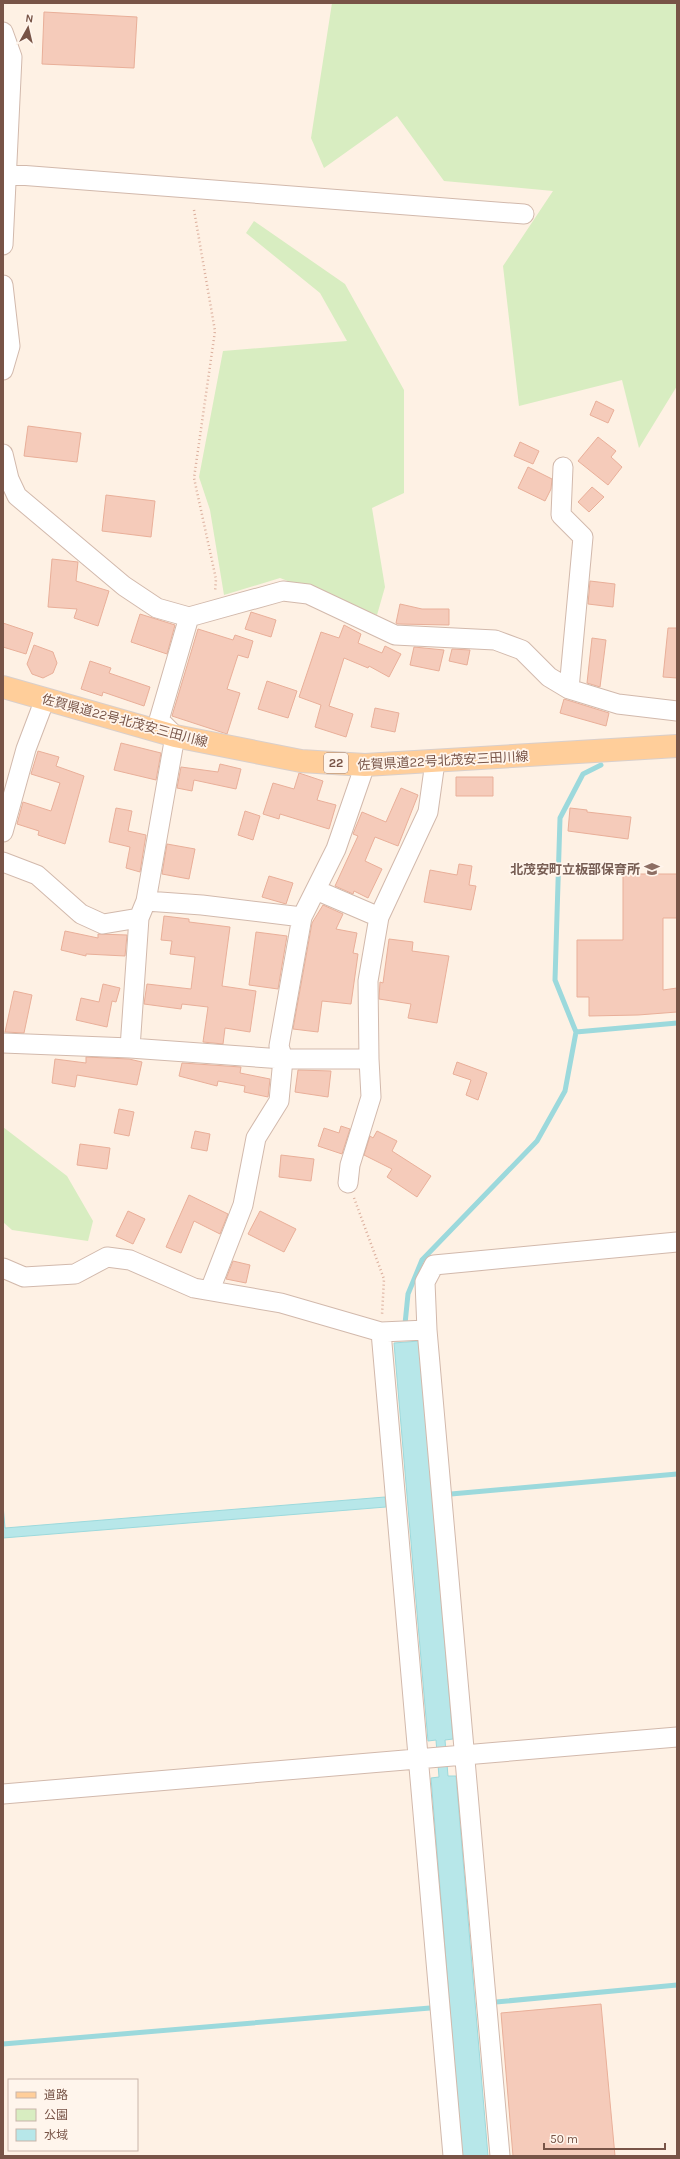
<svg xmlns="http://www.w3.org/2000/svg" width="680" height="2159" font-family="Karla,'Noto Sans JP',sans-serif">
<rect width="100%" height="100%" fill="#fef1e4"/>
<path fill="#d8edc1" d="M332 3H677V386L639 448 622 380 519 406 503 266 553 191 444 181 397 116 324 168 311 138Z
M254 221 345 284 404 390V493L372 508 385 587 377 615 280 578 224 595 210 510 199 477 223 351 347 341 320 293 246 233Z
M3 1127 67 1176 93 1221 88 1241 12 1230 3 1222Z"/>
<path fill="#b7e7e9" stroke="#9cd9dc" d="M419 1341 453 1739 445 1740 448 1776H456L488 2156H462L431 1778 439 1777 436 1740 428 1741 394 1343Z
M385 1497 386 1507 3 1538V1505L5 1528Z"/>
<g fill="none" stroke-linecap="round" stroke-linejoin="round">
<path stroke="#9cd9dc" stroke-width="5" d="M576 1032 677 1023
M405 1324 408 1294 422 1260 537 1141 565 1091 576 1032 555 980 560 818 583 774 601 765
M451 1494 677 1474
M496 2002 677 1985
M3 2044 430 2008"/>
</g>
<path fill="#f5cbba" stroke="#e9af99" d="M44 12 137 17 134 68 42 64Z
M596 401 614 410 608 423 590 415Z
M28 426 81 433 77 462 24 456Z
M598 437 616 451 611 457 622 467 608 485 578 461Z
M520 442 539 451 533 464 514 456Z
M528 467 552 479 551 489 545 501 518 488Z
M592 487 604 497 589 512 578 502Z
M106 495 155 501 151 537 102 531Z
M52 559 78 562 76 581 109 591 98 626 74 618 77 609 48 607Z
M590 581 615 584 613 607 588 604Z
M400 604 422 609H449V625L398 624 396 623Z
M251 612 276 620 271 637 245 629Z
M140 614 175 625 167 654 131 642Z
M3 623 33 633 26 654 3 647Z
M344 625 361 634 358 643 382 653 385 646 401 654 389 677 369 666 368 668 344 658 329 706 353 714 346 737 315 727 321 705 299 697 321 632 339 638Z
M668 628H677V678L663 677Z
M198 629 233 640 235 635 253 641 248 658 238 655 227 689 240 693 227 734 172 716Z
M592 638 606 640 600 687 587 683Z
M34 645 53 652 57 663 53 673 43 678 32 674 27 664Z
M414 647 444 650 439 671 410 665Z
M452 649 470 650 467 665 449 661Z
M90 661 111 668 109 673 150 687 144 706 103 692 102 696 81 689Z
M267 681 297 691 288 718 258 709Z
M564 699 609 713 606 726 560 713Z
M375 708 399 713 395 732 371 727Z
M121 743 161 753 156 780 114 770Z
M38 751 59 757 56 766 84 776 65 844 38 835 39 831 17 824 23 802 51 811 60 783 31 774Z
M220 764 241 769 236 789 194 780 192 791 177 788 181 767 218 772Z
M299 773 323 781 317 800 336 805 329 829 280 814 279 819 263 814 273 783 294 789Z
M456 777H493V796H456Z
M401 788 418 795 398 846 375 837 365 861 382 869 368 898 354 891 353 894 335 886 358 836 353 834 362 812 386 822Z
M116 808 132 811 128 831 146 835 140 872 126 868 130 847 109 842Z
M570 808 587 810V812L631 817 628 839 568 831Z
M245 811 260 816 253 840 238 835Z
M167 844 195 849 189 879 162 874Z
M459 864 472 866 469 885 476 886 471 910 424 902 430 870 457 875Z
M623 874H677V918H663V990L677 988V1012L638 1015 589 1016V997H577V940H623Z
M269 876 293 883 286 904 262 897Z
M323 905 343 914 336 929 357 933 353 953 358 954 351 1004 322 1001 318 1032 293 1029 312 923Z
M164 916 189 919V922L230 927 222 986 256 991 250 1032 225 1028 223 1044 203 1042 208 1007 182 1004 181 1009 144 1004 147 984 191 989 195 957 170 954 172 941 161 940Z
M65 931 98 938V934L127 935 125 956 86 954V956L61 950Z
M256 932 287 936 278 989 249 985Z
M389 939 413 942 412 951 449 956 437 1023 408 1018 411 1004 379 999 380 982 383 983Z
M103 984 120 988 116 1002 112 1001 107 1027 76 1020 81 998 99 1002Z
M14 991 32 995 24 1033 5 1032Z
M86 1057 129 1059 142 1062 137 1085 77 1075 75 1087 52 1083 55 1059 86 1063Z
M457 1062 487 1073 478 1100 466 1095 471 1080 453 1074Z
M182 1063 241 1067 240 1073 270 1079 268 1097 244 1092 245 1086 218 1081 217 1086 179 1076Z
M298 1070 331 1071 328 1097 295 1092Z
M119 1109 134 1112 129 1136 114 1133Z
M341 1126 350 1129 342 1154 318 1146 324 1128 339 1133Z
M195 1131 210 1134 207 1151 191 1148Z
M377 1131 397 1141 392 1151 431 1176 417 1197 387 1177 392 1169 364 1155 370 1136 373 1138Z
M80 1144 110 1148 107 1169 77 1165Z
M281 1155 314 1159 311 1181 279 1177Z
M189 1195 228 1214 220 1234 194 1221 181 1253 166 1247Z
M128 1211 145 1219 133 1244 116 1236Z
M260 1211 296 1229 284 1252 248 1234Z
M233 1261 250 1265 246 1283 226 1279Z
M601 2004 615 2156H513L501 2013Z"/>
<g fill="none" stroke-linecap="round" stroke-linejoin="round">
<g stroke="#d2b9ac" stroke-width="21">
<path id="minor" d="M3 32 12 57 3 245
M6 174 524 214
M3 285 10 346 3 370
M3 454 9 479 17 496 124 586 157 608 189 617 283 591 308 594 395 635 495 640 522 650 549 677 569 689 618 704 677 711
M563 467 561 515 583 537 569 689
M3 832 26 749 45 699
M3 862 37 875 81 914 103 924 139 918
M316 890 379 917
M146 901 202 905 302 917
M3 1043 130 1048 283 1059H369L368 981 379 917 428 812 435 762
M130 1048 139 918 146 901 175 736 159 720 189 617
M348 1183 350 1165 371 1097 369 1059
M3 1268 24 1277 75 1274 107 1257 130 1260 194 1288 281 1303 381 1332 427 1330
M210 1290 243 1205 256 1138 279 1101 283 1059 279 1046 302 917 336 849 365 765
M381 1332 453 2156
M3 1794 677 1737
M500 2156 427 1330 425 1282 434 1265 677 1242"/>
</g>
<g stroke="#d9cfcb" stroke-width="24">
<path id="major" d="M3 687 175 736 301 761 365 765 677 746"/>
</g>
<path stroke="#dbae9c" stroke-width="2.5" stroke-dasharray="1 3" stroke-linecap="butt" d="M194 210 215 331 194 478 216 579 215 592
M354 1198 384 1279 382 1315"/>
<use href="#minor" stroke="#fff" stroke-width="19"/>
<use href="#major" stroke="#ffce9a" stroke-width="22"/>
</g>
<defs>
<g id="school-bare" transform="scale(1.2)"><path d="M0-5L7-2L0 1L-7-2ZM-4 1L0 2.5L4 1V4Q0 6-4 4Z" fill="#8d6e63" stroke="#fff5ec" stroke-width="2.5" paint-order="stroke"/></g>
</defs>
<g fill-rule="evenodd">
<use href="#school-bare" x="652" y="869"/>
</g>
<g text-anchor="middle" stroke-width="3.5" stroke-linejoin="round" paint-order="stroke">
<rect fill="#fff5ec" stroke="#a08478" stroke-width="1" x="324" y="753" width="24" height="20" rx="3"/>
<g font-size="12" font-weight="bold" fill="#785447">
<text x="336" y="767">22</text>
</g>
<g font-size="13" fill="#785447" stroke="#fff5ec">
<text transform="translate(125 720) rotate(15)" y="5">佐賀県道22号北茂安三田川線</text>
<text transform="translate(443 760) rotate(-3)" y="5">佐賀県道22号北茂安三田川線</text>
</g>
<g font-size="13" font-weight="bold" fill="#785e54" stroke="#fff5ec" text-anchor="end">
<text x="640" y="874">北茂安町立板部保育所</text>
</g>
</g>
<rect width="680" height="2159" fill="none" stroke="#785447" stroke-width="8"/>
<rect x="8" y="2079" width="130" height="72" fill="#fff5ec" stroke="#c9b5aa"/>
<rect x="16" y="2092" width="20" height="6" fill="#ffce9a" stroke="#c9b5aa"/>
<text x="44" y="2099" font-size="12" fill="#785447">道路</text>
<rect x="16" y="2109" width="20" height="12" fill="#d8edc1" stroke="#c9b5aa"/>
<text x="44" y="2119" font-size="12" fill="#785447">公園</text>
<rect x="16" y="2129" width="20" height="12" fill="#b7e7e9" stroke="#c9b5aa"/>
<text x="44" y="2139" font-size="12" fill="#785447">水域</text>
<g transform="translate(28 28) rotate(8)" stroke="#fff5ec" stroke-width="3" paint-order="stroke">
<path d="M0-3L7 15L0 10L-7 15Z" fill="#785447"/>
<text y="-6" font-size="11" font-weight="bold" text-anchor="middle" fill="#785447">N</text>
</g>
<path d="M544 2143v6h121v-6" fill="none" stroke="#785447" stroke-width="2"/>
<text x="550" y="2143" font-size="12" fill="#785447" stroke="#fff5ec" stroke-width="3" paint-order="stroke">50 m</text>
</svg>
